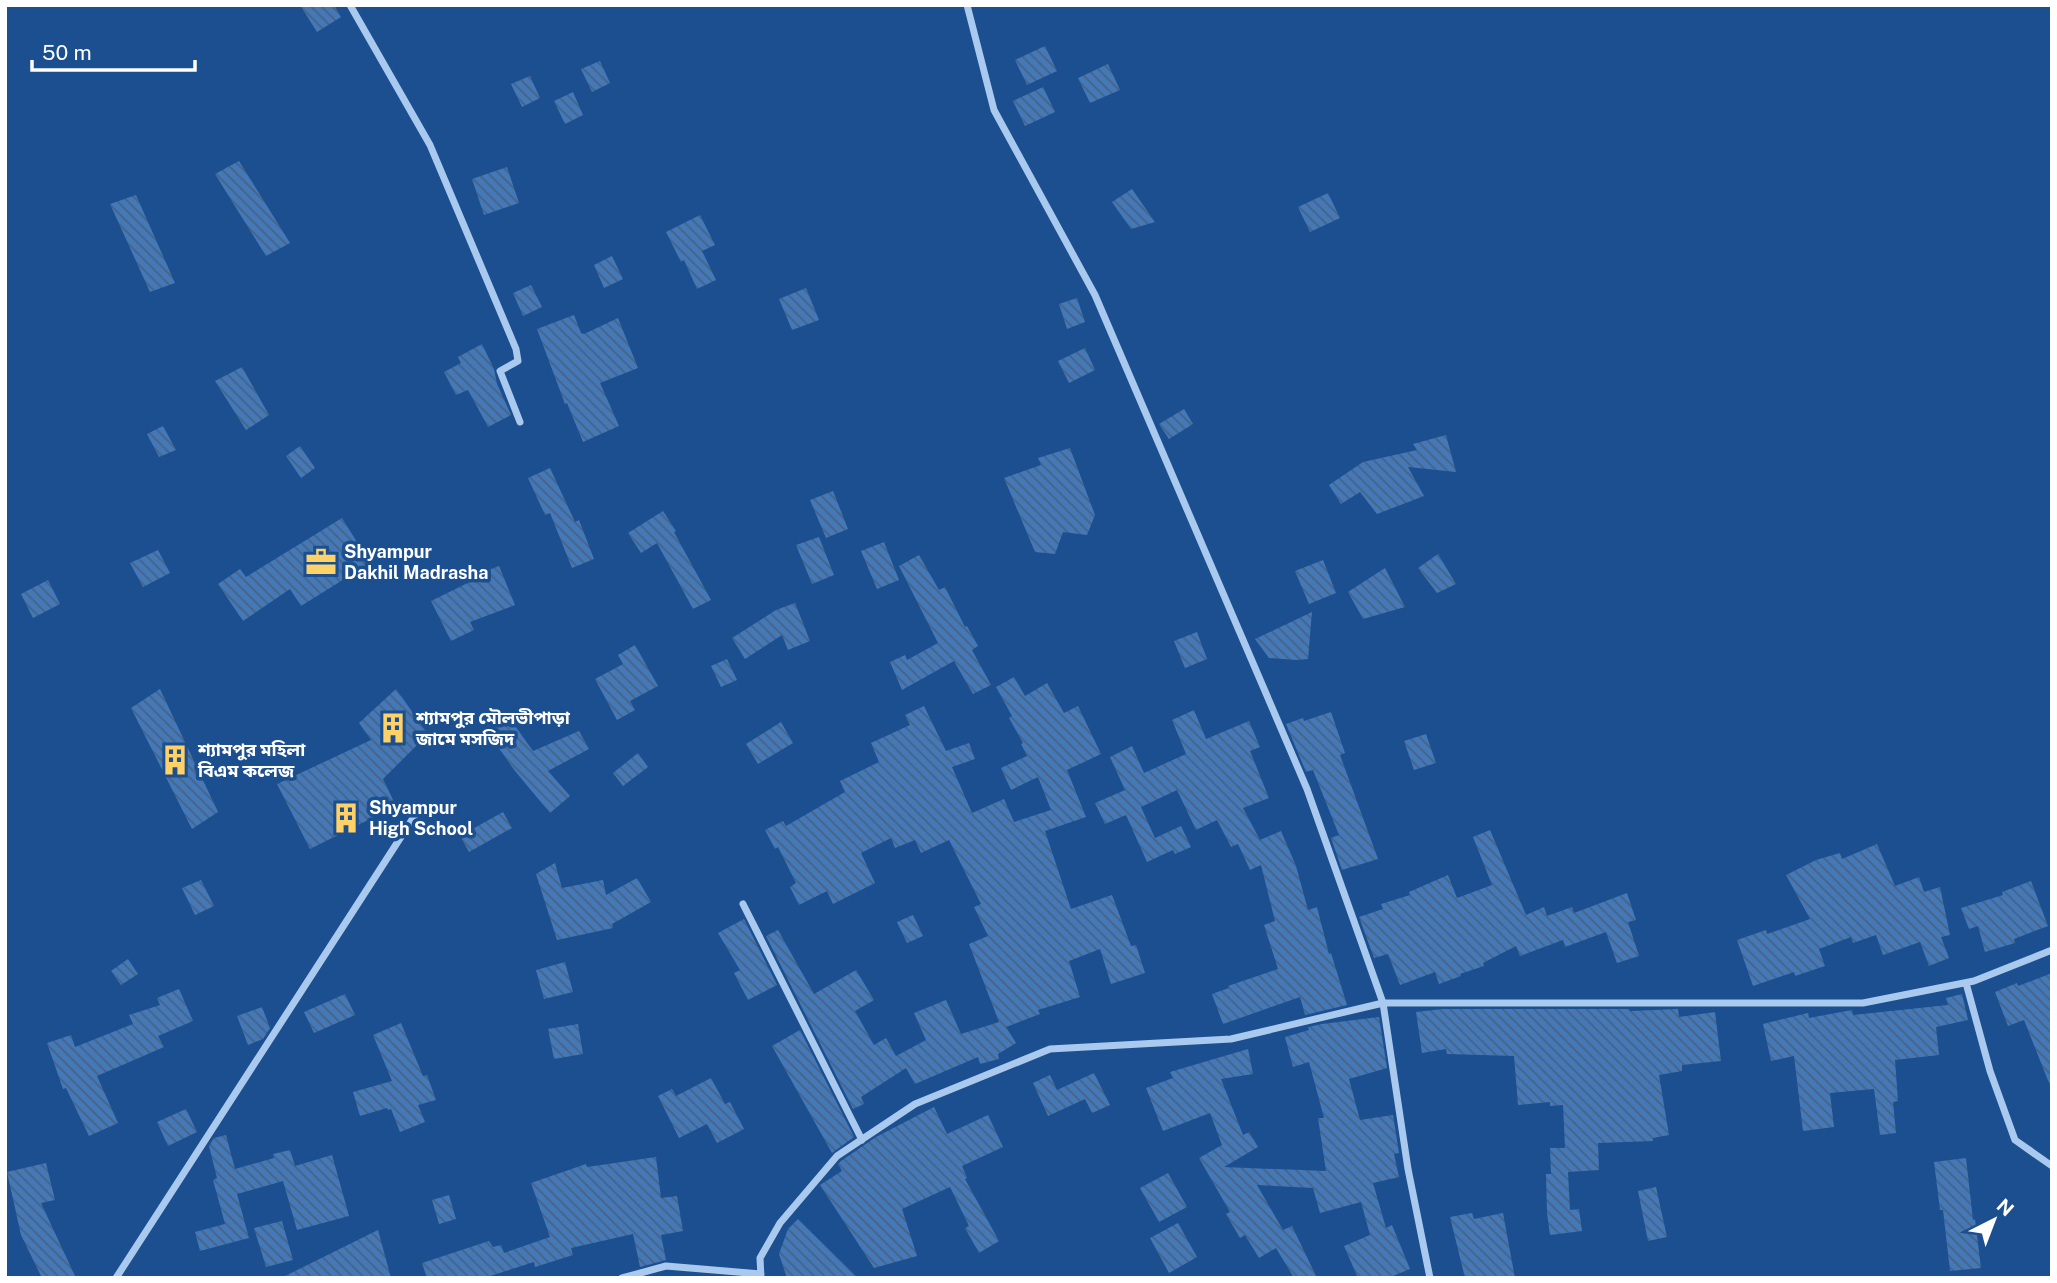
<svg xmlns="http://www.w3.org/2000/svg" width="2057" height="1283" font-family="'Public Sans','Noto Sans Bengali',sans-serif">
<defs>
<pattern id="building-back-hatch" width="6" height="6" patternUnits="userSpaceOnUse" patternTransform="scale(1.75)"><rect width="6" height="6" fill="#4478b7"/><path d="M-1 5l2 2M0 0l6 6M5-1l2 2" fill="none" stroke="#486282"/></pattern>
</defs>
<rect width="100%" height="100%" fill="#1b4f8f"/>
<path fill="url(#building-back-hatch)" d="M300 5H334L341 17 317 32Z
M1045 46 1057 71 1027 85 1015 60Z
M600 61 610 83 592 92 581 69Z
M1108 64 1120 90 1090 103 1078 78Z
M530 76 540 98 522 107 511 84Z
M1043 87 1055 112 1025 126 1013 101Z
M573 92 583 115 565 124 554 101Z
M239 161 290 243 266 256 215 174Z
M507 167 519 203 484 215 472 179Z
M1132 189 1155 222 1131 229 1112 202Z
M1328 193 1340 218 1310 232 1298 207Z
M136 195 175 283 150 292 110 204Z
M700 215 715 245 702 251 716 280 697 289 684 260 681 262 666 232Z
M612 256 623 279 604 288 594 265Z
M531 285 542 307 523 316 513 293Z
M806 288 819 320 792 330 779 299Z
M1077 298 1085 322 1067 329 1059 304Z
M574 315 581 333 584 334 618 318 638 368 600 383 619 426 583 442 567 403 565 404 537 329Z
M482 344 494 369 497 384 511 415 488 427 468 390 456 395 444 372 461 363 458 357Z
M1085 348 1095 370 1069 383 1058 361Z
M242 367 269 415 246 430 215 381Z
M1184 409 1193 424 1169 439 1159 424Z
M163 426 176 450 159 457 147 434Z
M1446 435 1456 472 1408 467 1424 496 1377 514 1360 492 1341 504 1329 485 1363 462 1417 450 1413 444Z
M300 446 315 468 301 478 286 456Z
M1070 448 1095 515 1087 535 1063 532 1055 554 1035 552 1004 478 1041 465 1038 458Z
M550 468 575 522 579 520 594 559 572 568 550 513 545 515 528 478Z
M833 491 848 529 826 538 810 500Z
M663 511 676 531 674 532 711 600 693 609 657 543 641 553 628 533Z
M342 518 370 563 301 606 290 589 243 621 218 584 240 569 246 577Z
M819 537 834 575 812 584 796 545Z
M884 542 899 580 877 589 861 551Z
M158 550 170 573 143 587 130 563Z
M1438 554 1456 584 1437 593 1418 568Z
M919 555 939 590 945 587 965 627 967 626 978 646 972 650 991 685 973 694 954 661 902 690 890 662 905 655 907 660 938 643 899 566Z
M1323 560 1336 593 1309 604 1295 571Z
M499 566 515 605 470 622 474 630 451 641 431 601 478 578 476 575Z
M1385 568 1405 607 1363 619 1348 592Z
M48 580 60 604 33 618 21 594Z
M795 603 810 641 788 650 782 635 745 659 732 638 776 610Z
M1312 612 1308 659 1296 660 1269 658 1255 639Z
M1197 632 1207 659 1185 668 1174 641Z
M635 645 658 686 630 701 635 710 617 720 595 679 623 664 618 655Z
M727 659 737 680 721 687 711 666Z
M1014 677 1025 696 1047 683 1064 713 1078 706 1101 754 1067 770 1086 817 1045 831 1071 909 1112 895 1131 946 1136 945 1145 973 1111 984 1100 949 1069 961 1080 997 1038 1010 1040 1014 1006 1027 1016 1043 998 1054 999 1059 980 1064 978 1057 915 1084 906 1068 861 1097 864 1104 853 1109 766 936 778 930 814 994 856 970 874 1000 855 1011 874 1045 886 1038 896 1056 926 1040 914 1013 946 1000 961 1034 999 1022 969 944 988 936 974 907 981 904 949 840 921 853 915 840 895 848 891 838 861 853 875 883 833 904 827 891 799 905 790 887 796 883 778 847 775 849 765 830 783 821 786 826 845 792 840 781 879 762 871 743 910 725 905 715 924 706 946 751 969 743 975 759 952 767 972 813 1004 799 1014 822 1051 810 1038 777 1011 790 1001 768 1027 756 1021 744 1023 743 1009 718 1012 716 996 687Z
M160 689 218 812 192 829 131 708Z
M396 689 428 734 383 779 396 806 310 849 277 784 371 740 359 723Z
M502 708 533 751 579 731 589 749 548 771 570 796 550 813 515 771 481 723Z
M1194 710 1206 739 1249 721 1260 747 1250 751 1269 798 1243 808 1260 840 1281 831 1296 866 1308 910 1317 907 1329 954 1331 953 1347 1005 1305 1015 1300 997 1223 1024 1212 994 1229 988 1228 986 1278 969 1264 925 1275 921 1261 865 1250 870 1238 844 1231 847 1217 820 1196 830 1177 790 1141 807 1155 838 1181 826 1191 847 1175 854 1173 850 1147 862 1126 815 1105 824 1095 803 1125 790 1110 757 1132 746 1144 773 1186 754 1172 720Z
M1331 712 1345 753 1340 755 1378 859 1342 870 1331 838 1339 835 1313 770 1306 772 1286 724 1303 718 1304 721Z
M781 722 793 743 758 764 746 744Z
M1426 734 1436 763 1414 770 1404 741Z
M638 753 648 767 623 786 613 773Z
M503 812 512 828 469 852 460 836Z
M1490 830 1526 915 1544 907 1547 916 1572 907 1574 913 1627 893 1636 920 1628 922 1639 956 1617 963 1606 932 1565 947 1563 940 1520 956 1516 946 1483 963 1484 966 1460 974 1461 976 1439 984 1435 972 1400 985 1388 954 1374 958 1359 917 1383 909 1381 904 1410 895 1409 892 1448 875 1457 898 1492 885 1473 837Z
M1877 844 1895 886 1919 877 1924 892 1940 887 1950 935 1941 937 1949 958 1929 966 1920 942 1883 955 1876 935 1853 943 1851 937 1819 949 1825 966 1795 976 1794 972 1753 986 1737 940 1766 930 1767 934 1810 919 1786 875 1816 860 1840 853 1842 859Z
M555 863 562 888 603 880 606 895 637 878 651 902 612 924 613 928 557 940 536 874Z
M201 880 214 906 195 915 182 888Z
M2031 881 2048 926 2014 939 2015 943 1985 952 1978 926 1969 929 1961 908 2003 895 2002 892Z
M913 915 923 936 907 943 897 922Z
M744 919 777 985 748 1000 734 973 740 970 718 933Z
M128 959 138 974 121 985 111 971Z
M565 962 573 992 544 999 536 970Z
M2052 973V1087L2051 1088 2024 1020 2008 1026 1995 992 2017 983 2018 986Z
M179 989 193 1021 158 1036 164 1047 97 1076 118 1123 89 1136 66 1088 63 1089 47 1043 71 1035 75 1047 133 1024 129 1015 160 1005 157 998Z
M345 994 355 1015 314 1033 304 1012Z
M1962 994 1968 1020 1936 1027 1939 1055 1895 1060 1898 1101 1893 1102 1896 1133 1880 1135 1874 1089 1830 1093 1834 1127 1803 1131 1794 1056 1771 1061 1763 1024 1808 1013 1809 1018 1852 1010 1853 1015 1948 1005 1946 998Z
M262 1007 270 1028 263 1039 248 1045 237 1016Z
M1442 1009H1629L1630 1011 1678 1009 1679 1017 1715 1012 1721 1061 1682 1065V1071L1659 1075 1669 1135 1653 1138V1141L1598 1143 1599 1170 1568 1172 1570 1210 1579 1209 1582 1231 1550 1235 1547 1213 1546 1174H1551L1550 1148H1565L1563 1105 1550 1106V1102L1518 1105 1514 1056 1447 1054 1446 1049 1422 1053 1416 1012Z
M1379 1017 1387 1068 1349 1079 1360 1120 1393 1115 1399 1153 1394 1154 1399 1177 1373 1183 1386 1228 1392 1225 1410 1269 1388 1278H1358L1344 1246 1370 1235 1361 1202 1320 1213 1313 1188 1257 1185 1283 1230 1292 1226 1317 1278H1294L1276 1248 1259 1258 1245 1235 1240 1238 1226 1214 1230 1212 1199 1158 1222 1145 1210 1113 1163 1131 1146 1088 1173 1078 1170 1072 1248 1049 1253 1074 1221 1079 1243 1135 1249 1132 1258 1147 1224 1167 1326 1171 1318 1118H1324L1309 1062 1293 1067 1285 1037 1309 1030 1308 1027 1322 1024Z
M401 1023 423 1076 427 1075 436 1100 418 1105 425 1122 400 1132 391 1109 388 1110 387 1108 360 1116 353 1092 392 1081 373 1035Z
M578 1024 583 1054 554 1059 548 1029Z
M800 1030 854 1137 832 1153 772 1046Z
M1094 1073 1110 1105 1092 1113 1085 1099 1048 1116 1033 1083 1050 1075 1057 1090Z
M711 1078 725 1104 730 1102 744 1129 717 1143 707 1124 679 1138 658 1096 672 1089 676 1096Z
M934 1107 947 1134 988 1115 1003 1147 962 1166 967 1178 965 1179 999 1241 979 1253 965 1228 969 1226 950 1187 902 1209 917 1256 874 1268 820 1185 842 1171 838 1164 841 1161 876 1137Z
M186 1109 197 1132 168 1146 157 1122Z
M226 1135 235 1169 274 1158 273 1154 290 1150 295 1166 332 1155 349 1216 297 1230 283 1181 237 1194 249 1238 200 1251 195 1232 225 1224 213 1180 217 1178 209 1146 214 1138Z
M656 1157 661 1198 677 1196 683 1231 661 1235 666 1260 640 1267 633 1234 571 1248 573 1255 535 1267 534 1262 484 1278H427L422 1263 489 1241 493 1247 501 1245 504 1253 550 1237 531 1183 586 1164 587 1167Z
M1966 1158 1973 1220 1975 1219 1981 1268 1950 1271 1943 1210H1940L1934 1162Z
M46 1163 55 1200 41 1203 76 1278H42L21 1235 7 1172Z
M1168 1173 1187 1207 1159 1222 1140 1188Z
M1656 1187 1667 1237 1648 1241 1638 1191Z
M449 1195 456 1219 439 1224 432 1200Z
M1472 1213 1474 1219 1503 1213 1515 1278H1465L1450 1217Z
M798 1219 858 1278H787L779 1254 788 1229Z
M282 1221 293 1260 266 1267 254 1228Z
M1178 1223 1197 1257 1169 1273 1150 1238Z
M378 1230 391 1278H281Z"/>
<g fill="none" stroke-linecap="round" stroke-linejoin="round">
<path stroke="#a9c9ee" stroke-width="7" d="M350 5 430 145 516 349 518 361 500 371 520 422
M967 5 994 110 1095 295 1307 789 1383 1003 1408 1169 1430 1278
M743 904 862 1140
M1966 983 1990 1071 2015 1140 2052 1166
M116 1278 419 809
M622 1278 666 1266 761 1274
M761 1278 760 1258 780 1223 837 1156 915 1104 1050 1049 1231 1039 1383 1003H1863L1974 981 2052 950"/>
</g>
<defs>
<g id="office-bare" transform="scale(2.415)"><path d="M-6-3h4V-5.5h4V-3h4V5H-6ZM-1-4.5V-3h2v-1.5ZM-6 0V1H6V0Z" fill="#ffd166" stroke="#1b4f8f" stroke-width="2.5" paint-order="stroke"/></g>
<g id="building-bare" transform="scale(2.415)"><path d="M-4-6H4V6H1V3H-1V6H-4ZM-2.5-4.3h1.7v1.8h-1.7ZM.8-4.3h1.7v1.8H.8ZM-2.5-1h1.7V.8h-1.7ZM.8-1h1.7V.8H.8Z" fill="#ffd166" stroke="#1b4f8f" stroke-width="2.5" paint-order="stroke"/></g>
</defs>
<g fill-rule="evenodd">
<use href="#office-bare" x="321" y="562"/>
<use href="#building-bare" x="393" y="728"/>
<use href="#building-bare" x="175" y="760"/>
<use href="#building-bare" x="346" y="818"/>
</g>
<g text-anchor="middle" stroke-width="7" stroke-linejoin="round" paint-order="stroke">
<g font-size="18" font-weight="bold" fill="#fff" stroke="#1b4f8f" text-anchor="start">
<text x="344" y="558">Shyampur<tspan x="344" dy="21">Dakhil Madrasha</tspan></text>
<text x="416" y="724">শ্যামপুর মৌলভীপাড়া<tspan x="416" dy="21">জামে মসজিদ</tspan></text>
<text x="198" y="756">শ্যামপুর মহিলা<tspan x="198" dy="21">বিএম কলেজ</tspan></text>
<text x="369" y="814">Shyampur<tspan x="369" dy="21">High School</tspan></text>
</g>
</g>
<rect width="2057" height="1283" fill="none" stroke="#ffffff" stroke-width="14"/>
<g transform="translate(1994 1220) rotate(42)" stroke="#1b4f8f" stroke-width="5" paint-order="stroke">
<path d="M0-5L12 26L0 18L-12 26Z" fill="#ffffff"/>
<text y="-10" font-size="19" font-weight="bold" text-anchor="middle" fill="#ffffff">N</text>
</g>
<path d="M32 60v10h163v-10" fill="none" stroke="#ffffff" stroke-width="3.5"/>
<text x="42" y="60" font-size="21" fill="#ffffff" stroke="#1b4f8f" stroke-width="5" paint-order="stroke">50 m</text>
</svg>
